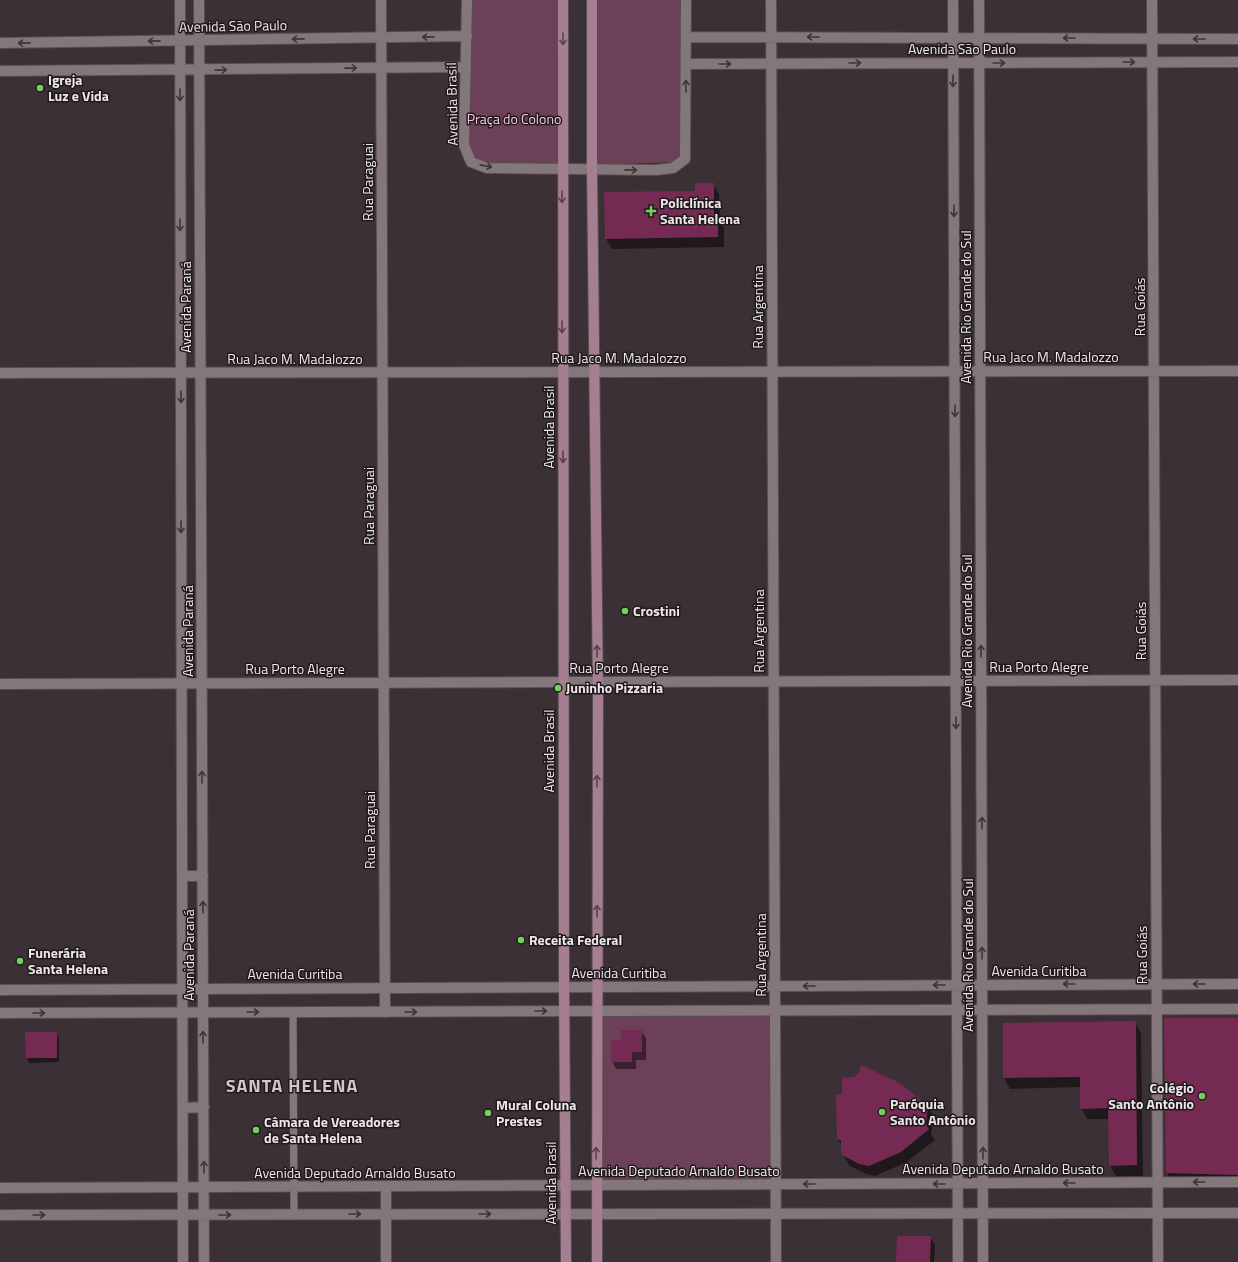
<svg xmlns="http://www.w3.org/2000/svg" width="1238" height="1262" font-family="'Titillium Web',sans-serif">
<rect width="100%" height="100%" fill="#3b3035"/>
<path fill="#6c4056" d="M471 0H558L559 164 487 163 474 158 468 144Z
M597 0H682L681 155 674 162 597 165Z
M600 1015H771V1180L601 1179Z"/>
<path fill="#0007" d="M713 184 719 194 720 221 724 228V247L612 249 606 239Z
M1165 1019H1238V1182L1172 1181 1167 1173Z
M1135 1022 1141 1033 1143 1176H1116L1110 1166 1109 1119H1087L1081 1108V1087L1010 1089 1004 1078Z
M641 1031 646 1038V1060H636V1069H616L612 1061 622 1041Z
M56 1033 59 1038V1062L29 1063 27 1058Z
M927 1106 934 1117 931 1134 935 1140 907 1162 875 1176 866 1174 850 1166 843 1155 842 1146 838 1139Z
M930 1237 935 1245 934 1262H897Z"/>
<path fill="#752a53" d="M695 183H714V216H718V237L605 239 604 192 695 191Z
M1164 1018H1238V1175L1166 1173Z
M1136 1021 1137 1165 1109 1166 1108 1108 1080 1109V1077L1003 1078V1023Z
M621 1030H642V1052H632V1062H611V1040H621Z
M25 1032H57V1058H26Z
M861 1065 900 1083 928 1106 926 1125 929 1129 901 1152 869 1166 859 1164 842 1155 841 1148V1140L837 1139 836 1095 842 1094V1078L854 1077 859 1073Z
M897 1236H931L930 1262H896Z"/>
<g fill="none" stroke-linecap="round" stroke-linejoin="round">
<g stroke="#574e52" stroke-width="8">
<path id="service" d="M293 1012 294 1214"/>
</g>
<g stroke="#574e52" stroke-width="12">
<path id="minor" d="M381 0 385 1012
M1152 0 1158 1262
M0 373 1238 371
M0 684 1238 680
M386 1187V1262"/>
</g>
<g stroke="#574e52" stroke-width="12">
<path id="tertiary" d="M180 0 183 1262
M199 0 204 1262
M467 0 464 145 471 162 487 168 656 170 673 168 685 159 686 0
M771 0 776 1262
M953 0 958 1262
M979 0 983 1262
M686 37 1238 39
M0 43 467 36
M686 64 1238 62
M0 71 466 67
M182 876H203
M0 990 1238 984
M0 1013 1238 1009
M183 1108 204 1107
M0 1188 1238 1182
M0 1215 1238 1213"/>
</g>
<g stroke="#574e52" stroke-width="12">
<path id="secondary" d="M563 0 564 976 566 1262
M592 0V169L598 693 597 1262"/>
</g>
<use href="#service" stroke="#84777c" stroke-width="7"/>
<use href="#minor" stroke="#84777c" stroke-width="10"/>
<use href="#tertiary" stroke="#84777c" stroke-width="10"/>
<use href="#secondary" stroke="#a57f91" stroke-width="10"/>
</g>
<defs><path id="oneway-shaft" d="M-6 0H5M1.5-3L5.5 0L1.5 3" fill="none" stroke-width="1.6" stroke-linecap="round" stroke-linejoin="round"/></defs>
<g stroke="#3d3539">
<use href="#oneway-shaft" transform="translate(428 37) rotate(179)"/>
<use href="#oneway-shaft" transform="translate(813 37) rotate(-180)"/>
<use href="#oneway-shaft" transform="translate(1069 38) rotate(-180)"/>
<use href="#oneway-shaft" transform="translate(298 39) rotate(179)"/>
<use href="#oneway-shaft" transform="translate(1199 39) rotate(-180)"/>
<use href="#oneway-shaft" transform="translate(154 41) rotate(179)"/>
<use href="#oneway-shaft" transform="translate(24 43) rotate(179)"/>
<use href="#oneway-shaft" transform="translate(1129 62)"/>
<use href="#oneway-shaft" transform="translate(855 63)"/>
<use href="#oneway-shaft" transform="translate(999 63)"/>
<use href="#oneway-shaft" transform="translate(725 64)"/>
<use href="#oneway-shaft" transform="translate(351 68) rotate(-1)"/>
<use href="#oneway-shaft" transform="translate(221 70) rotate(-1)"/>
<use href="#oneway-shaft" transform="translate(953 81) rotate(90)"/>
<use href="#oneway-shaft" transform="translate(686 86) rotate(-90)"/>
<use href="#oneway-shaft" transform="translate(180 95) rotate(90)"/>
<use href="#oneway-shaft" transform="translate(486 166) rotate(11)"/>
<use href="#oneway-shaft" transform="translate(631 170) rotate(1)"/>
<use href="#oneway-shaft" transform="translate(954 211) rotate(90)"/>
<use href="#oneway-shaft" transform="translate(180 225) rotate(90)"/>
<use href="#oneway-shaft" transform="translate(181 397) rotate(90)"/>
<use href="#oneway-shaft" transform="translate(955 411) rotate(90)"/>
<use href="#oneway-shaft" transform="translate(181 527) rotate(90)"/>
<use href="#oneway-shaft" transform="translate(981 651) rotate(-90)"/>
<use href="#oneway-shaft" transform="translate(956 723) rotate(90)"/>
<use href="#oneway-shaft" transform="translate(202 777) rotate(-90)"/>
<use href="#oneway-shaft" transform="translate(982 823) rotate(-90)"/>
<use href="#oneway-shaft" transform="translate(203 907) rotate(-90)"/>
<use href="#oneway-shaft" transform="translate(982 953) rotate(-90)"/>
<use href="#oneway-shaft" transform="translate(1069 984) rotate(180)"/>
<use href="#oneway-shaft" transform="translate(1199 984) rotate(180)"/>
<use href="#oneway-shaft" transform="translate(939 985) rotate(180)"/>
<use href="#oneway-shaft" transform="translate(809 986) rotate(180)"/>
<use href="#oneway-shaft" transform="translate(541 1011)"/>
<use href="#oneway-shaft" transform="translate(253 1012)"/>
<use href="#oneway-shaft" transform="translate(411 1012)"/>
<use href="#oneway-shaft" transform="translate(39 1013)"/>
<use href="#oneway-shaft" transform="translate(203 1037) rotate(-90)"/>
<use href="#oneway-shaft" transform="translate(983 1153) rotate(-90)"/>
<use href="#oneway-shaft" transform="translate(204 1167) rotate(-90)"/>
<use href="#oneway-shaft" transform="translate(1199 1182) rotate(180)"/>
<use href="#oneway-shaft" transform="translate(1069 1183) rotate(180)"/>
<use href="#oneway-shaft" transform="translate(809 1184) rotate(180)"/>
<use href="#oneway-shaft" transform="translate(939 1184) rotate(180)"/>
<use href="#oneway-shaft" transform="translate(355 1214)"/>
<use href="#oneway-shaft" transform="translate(485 1214)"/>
<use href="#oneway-shaft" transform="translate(39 1215)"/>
<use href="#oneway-shaft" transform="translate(225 1215)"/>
</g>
<g stroke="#55424b">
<use href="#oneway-shaft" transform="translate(563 39) rotate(90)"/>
<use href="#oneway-shaft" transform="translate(562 197) rotate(90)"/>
<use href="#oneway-shaft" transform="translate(562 327) rotate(90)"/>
<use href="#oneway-shaft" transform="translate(563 457) rotate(90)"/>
<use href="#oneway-shaft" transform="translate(597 651) rotate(-91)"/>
<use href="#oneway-shaft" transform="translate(597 781) rotate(-90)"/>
<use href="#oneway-shaft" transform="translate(597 911) rotate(-90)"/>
<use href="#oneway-shaft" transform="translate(596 1153) rotate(-90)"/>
</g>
<g fill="#74d25c" stroke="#1f191c" stroke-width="1.5">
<circle cx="40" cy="88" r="4"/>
<path d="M649 205h4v4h4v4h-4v4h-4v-4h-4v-4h4z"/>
<circle cx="625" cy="611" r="4"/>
<circle cx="558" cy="688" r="4"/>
<circle cx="521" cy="940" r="4"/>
<circle cx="20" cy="961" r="4"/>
<circle cx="1202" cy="1096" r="4"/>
<circle cx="882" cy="1112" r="4"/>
<circle cx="488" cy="1113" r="4"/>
<circle cx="256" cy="1130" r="4"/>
</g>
<g text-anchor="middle" stroke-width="3" stroke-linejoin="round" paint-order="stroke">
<g font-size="14" fill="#eee7ea" stroke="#1f191c">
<text transform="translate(233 26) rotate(-1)" y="5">Avenida São Paulo</text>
<text x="962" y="54">Avenida São Paulo</text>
<text transform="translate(452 104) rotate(-91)" y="5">Avenida Brasil</text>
<text transform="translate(368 182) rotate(-90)" y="5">Rua Paraguai</text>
<text transform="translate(186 307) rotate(-90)" y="5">Avenida Paraná</text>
<text transform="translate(758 307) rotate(-90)" y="5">Rua Argentina</text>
<text transform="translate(966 307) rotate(-90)" y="5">Avenida Rio Grande do Sul</text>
<text transform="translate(1140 307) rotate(-90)" y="5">Rua Goiás</text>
<text x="1051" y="362">Rua Jaco M. Madalozzo</text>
<text x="619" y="363">Rua Jaco M. Madalozzo</text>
<text x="295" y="364">Rua Jaco M. Madalozzo</text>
<text transform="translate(549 427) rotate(-90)" y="5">Avenida Brasil</text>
<text transform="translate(369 506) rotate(-90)" y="5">Rua Paraguai</text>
<text transform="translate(188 631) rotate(-90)" y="5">Avenida Paraná</text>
<text transform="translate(759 631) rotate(-90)" y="5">Rua Argentina</text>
<text transform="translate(967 631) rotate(-90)" y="5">Avenida Rio Grande do Sul</text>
<text transform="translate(1141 631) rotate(-90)" y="5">Rua Goiás</text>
<text x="1039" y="672">Rua Porto Alegre</text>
<text x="619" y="673">Rua Porto Alegre</text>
<text x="295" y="674">Rua Porto Alegre</text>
<text transform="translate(549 751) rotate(-90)" y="5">Avenida Brasil</text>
<text transform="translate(370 830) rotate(-90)" y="5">Rua Paraguai</text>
<text transform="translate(189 955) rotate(-90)" y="5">Avenida Paraná</text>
<text transform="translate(761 955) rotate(-90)" y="5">Rua Argentina</text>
<text transform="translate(968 955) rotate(-90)" y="5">Avenida Rio Grande do Sul</text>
<text transform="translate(1142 955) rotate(-90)" y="5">Rua Goiás</text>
<text x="1039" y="976">Avenida Curitiba</text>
<text x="619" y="978">Avenida Curitiba</text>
<text x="295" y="979">Avenida Curitiba</text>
<text x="1003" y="1174">Avenida Deputado Arnaldo Busato</text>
<text x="679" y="1176">Avenida Deputado Arnaldo Busato</text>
<text x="355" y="1178">Avenida Deputado Arnaldo Busato</text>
<text transform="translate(551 1183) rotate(-90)" y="5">Avenida Brasil</text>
</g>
<g font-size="14" font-weight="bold" fill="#eee7ea" stroke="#1f191c" text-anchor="start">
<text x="48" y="85">Igreja<tspan x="48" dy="16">Luz e Vida</tspan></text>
<text x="660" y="208">Policlínica<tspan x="660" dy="16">Santa Helena</tspan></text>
<text x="633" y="616">Crostini</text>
<text x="566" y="693">Juninho Pizzaria</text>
<text x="529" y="945">Receita Federal</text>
<text x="28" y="958">Funerária<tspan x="28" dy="16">Santa Helena</tspan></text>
<text x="1194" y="1093" text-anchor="end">Colégio<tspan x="1194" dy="16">Santo Antônio</tspan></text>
<text x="890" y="1109">Paróquia<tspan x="890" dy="16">Santo Antônio</tspan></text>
<text x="496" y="1110">Mural Coluna<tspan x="496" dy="16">Prestes</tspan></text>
<text x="264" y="1127">Câmara de Vereadores<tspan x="264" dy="16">de Santa Helena</tspan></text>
</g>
<g font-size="14" fill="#f7c9de" stroke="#1f191c">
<text x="514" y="124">Praça do Colono</text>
</g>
<g font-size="18" font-weight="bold" letter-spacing="1" fill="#d4c5cb" stroke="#1f191c">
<text x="292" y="1092">SANTA HELENA</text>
</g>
</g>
</svg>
